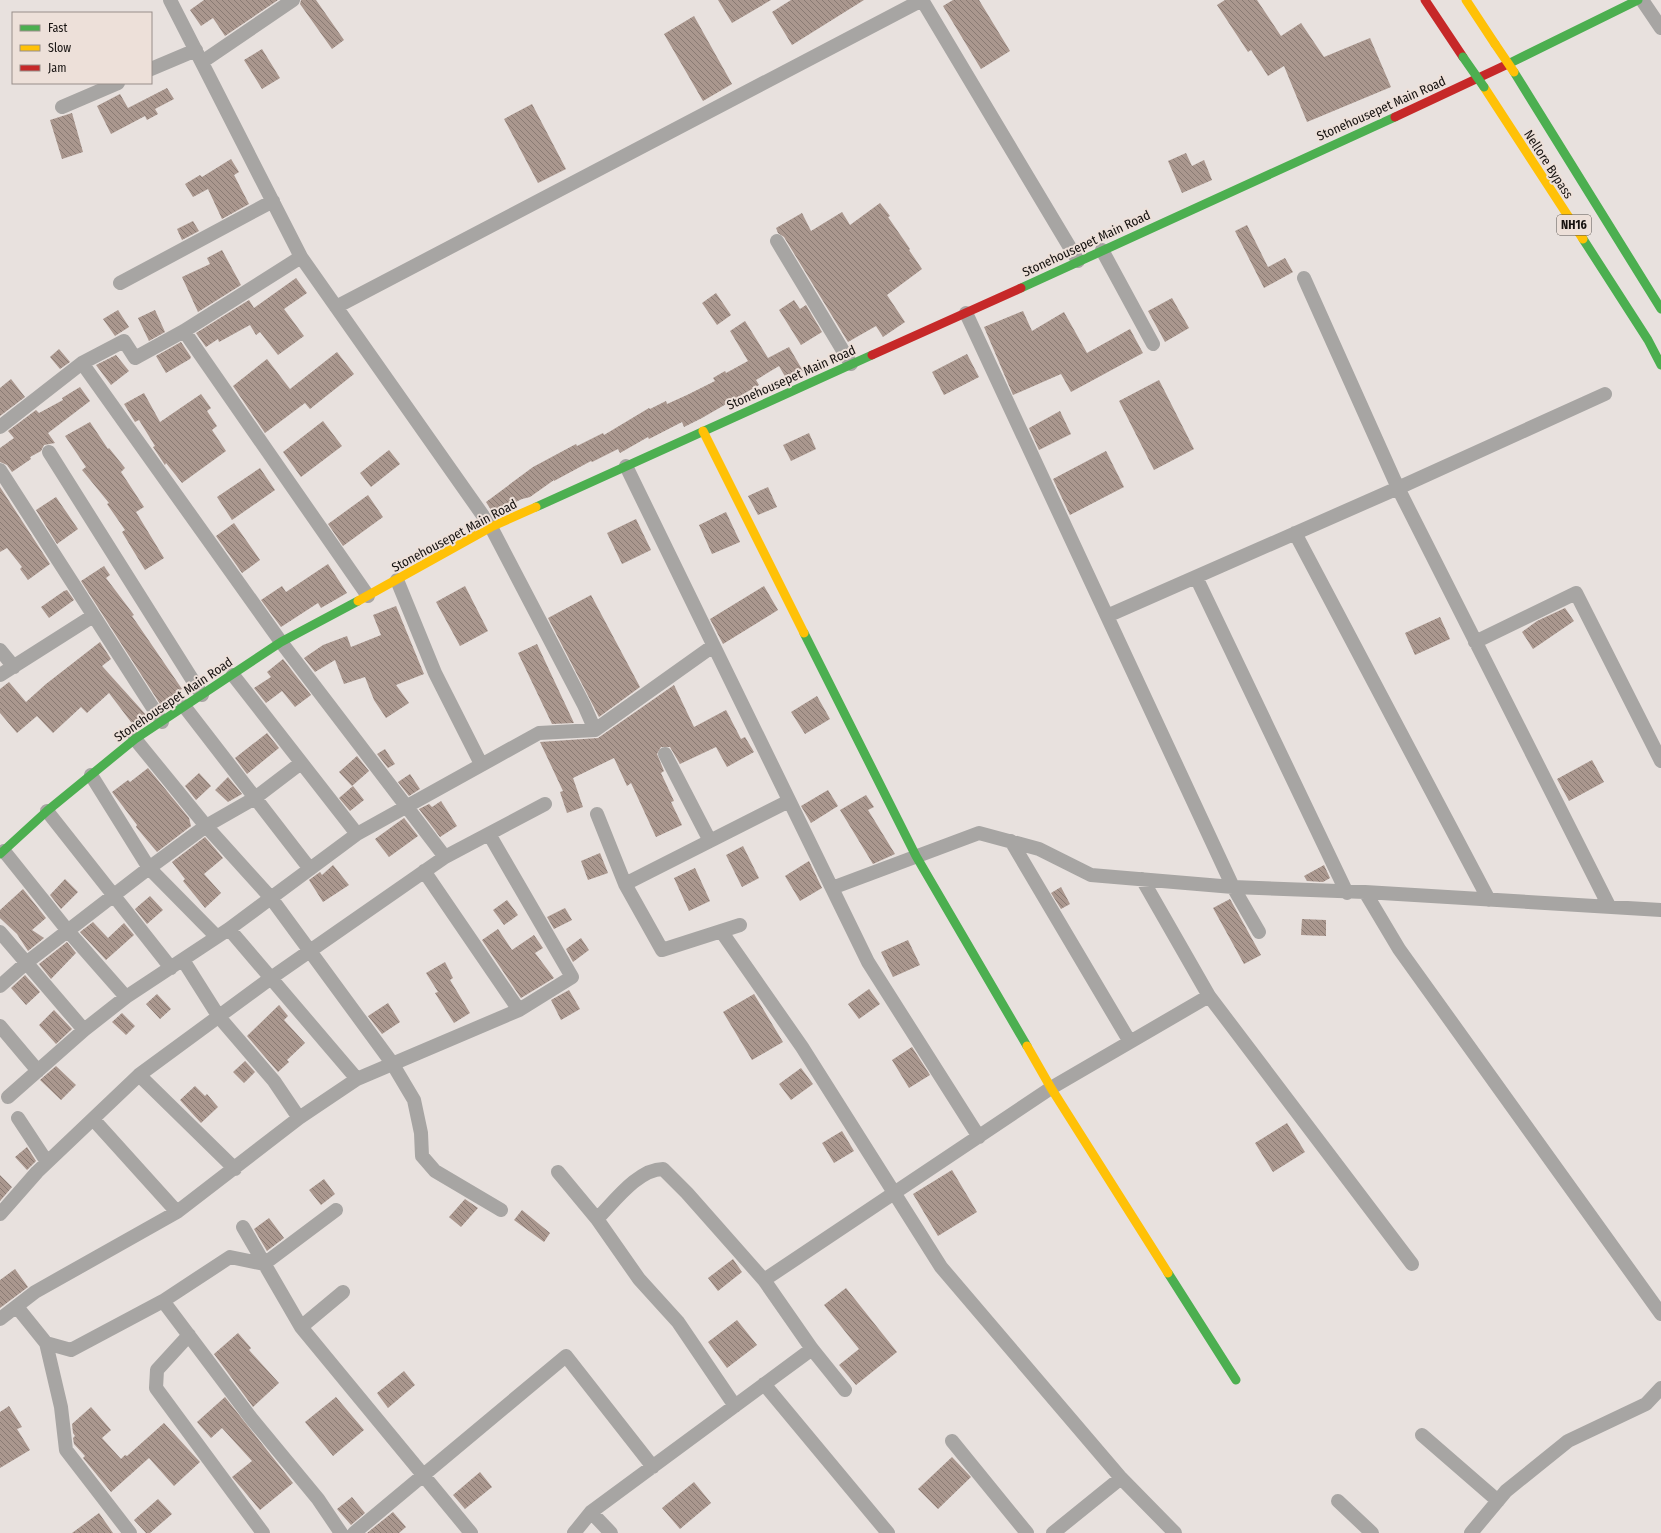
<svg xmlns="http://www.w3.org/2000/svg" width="1661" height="1533" font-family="'Fira Sans Condensed',sans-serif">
<defs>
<pattern id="building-back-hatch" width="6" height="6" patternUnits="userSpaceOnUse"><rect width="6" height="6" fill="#aa978e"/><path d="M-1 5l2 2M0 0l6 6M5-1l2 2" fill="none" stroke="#897a73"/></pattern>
</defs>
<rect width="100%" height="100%" fill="#e8e1de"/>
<path fill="url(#building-back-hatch)" d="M204 0H278L225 36 213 18 201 26 190 10Z
M301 0H316L344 40 332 49 300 4Z
M718 0H771L732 23Z
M791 0H864L792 45 772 12Z
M953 0H979L1010 51 981 69 943 6Z
M1225 0H1257L1281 36 1301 23 1324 57 1370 38 1391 87 1307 122 1284 66 1268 76 1251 50 1248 52 1217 5Z
M694 16 732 84 703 101 664 34Z
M262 49 280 78 262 89 244 60Z
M167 88 174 99 155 109 158 114 147 120 145 116 111 134 97 106 120 94 128 108Z
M532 104 566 169 538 183 504 119Z
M72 113 83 152 62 159 50 120Z
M1186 153 1192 166 1204 160 1212 180 1182 193 1168 161Z
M231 159 239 172 234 175 249 204 222 219 208 189 193 197 185 184 200 175 202 177Z
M880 203 890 216 888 217 910 249 909 250 922 269 887 295 905 322 883 337 876 326 848 342 784 237 778 233 776 228 802 213 811 231 842 212 850 225Z
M193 221 199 231 182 240 177 229Z
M1247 225 1268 267 1285 258 1293 272 1264 288 1235 231Z
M222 250 241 285 198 312 182 277 210 264 207 258Z
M296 278 307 293 284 309 304 336 278 355 260 332 256 335 250 325 219 342 218 339 206 347 196 333 249 300 254 308Z
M716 293 731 315 717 325 702 303Z
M1172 298 1189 328 1165 342 1148 311Z
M794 300 800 309 806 305 822 332 801 345 779 310Z
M118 310 129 327 115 336 103 319Z
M155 310 165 332 149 341 138 318Z
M1023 311 1032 331 1064 312 1087 353 1130 329 1143 353 1071 392 1061 374 1013 395 984 327Z
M745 321 768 358 789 347 803 371 787 380 779 366 756 380 759 385 702 418 684 427 682 422 649 439 648 437 620 453 618 449 592 462 591 461 554 481V480L530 497 522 499 493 513 486 502 533 467 576 444 577 446 603 433 604 435 649 408 650 409 666 401 667 404 687 395 715 381 713 378 725 371 726 373 748 361 730 331Z
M181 342 191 357 190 359 166 373 156 356Z
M59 349 70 362 60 369 50 357Z
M337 352 354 374 310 409 305 403 265 433 233 386 267 359 290 389Z
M967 354 979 377 944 395 932 372Z
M116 355 129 371 111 385 96 365Z
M11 379 25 397 0 416V388Z
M1159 380 1194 449 1154 470 1119 401Z
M80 387 90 401 48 433 55 443 44 445 41 451 30 457 31 459 12 472 7 465 0 462V448L14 438 8 431 36 410 39 413 63 400 62 398Z
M144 393 160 422 201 394 211 408 207 411 217 426 212 430 226 451 182 483 166 463 165 465 153 447 155 446 139 420 135 422 124 404Z
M1060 411 1071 434 1039 450 1029 428Z
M323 421 342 446 301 477 283 452Z
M90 422 108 449 109 448 125 468 121 472 144 507 136 512 164 558 145 570 122 532 125 530 107 504 109 503 82 470 86 467 65 436Z
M809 433 816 449 791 461 783 445Z
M389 450 400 464 371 487 360 473Z
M1106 451 1124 487 1070 515 1053 479Z
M260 468 275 490 232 520 217 497Z
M0 487 50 564 28 580 20 569 22 567 7 548 0 552Z
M768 487 777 507 758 515 748 496Z
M368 495 383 517 343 546 328 524Z
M56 497 78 529 57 544 36 510Z
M726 512 740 542 712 554 699 525Z
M636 519 651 550 622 564 607 533Z
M234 523 260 560 242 573 216 536Z
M328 564 347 593 321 608 318 603 281 627 261 600 282 586 286 592Z
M104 566 110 575 106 578 134 615 132 616 182 689 160 704 81 581Z
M465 586 488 631 460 646 436 602Z
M764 586 778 610 723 644 710 619Z
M67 590 74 600 49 618 41 607 64 591Z
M591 595 640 687 599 717 548 618Z
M396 606 424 674 396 685 409 703 386 718 374 700 365 677 344 684 335 660 315 672 304 658 323 645 347 636 351 647 381 635 373 615Z
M1565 608 1574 621 1533 649 1522 632 1537 621Z
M1440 617 1450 639 1415 655 1405 633Z
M100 642 111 659 102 666 148 717 134 726 109 693 87 713 81 707 53 733 37 716 17 733 0 713V689L9 682 26 702 46 684Z
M537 644 574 723 552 724 518 653Z
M283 659 311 695 295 707 282 691 266 703 254 688 271 677 267 672Z
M674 685 694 727 726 710 741 739 745 737 754 752 727 767 716 747 680 764 670 747H661L657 754 664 771 661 773 674 801 671 802 682 825 656 837 631 783 627 786 614 758 573 778 583 807 567 813 560 792 563 791 540 742 598 738Z
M817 696 830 719 805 734 791 712Z
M267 733 279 748 247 774 235 758Z
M385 749 395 764 388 768 377 754Z
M357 756 369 771 352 786 339 772Z
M1592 760 1604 782 1569 801 1557 779Z
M148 768 189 818 191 826 157 852 136 827 137 825 112 792 128 780 130 782Z
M199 773 211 786 196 800 185 786Z
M410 774 420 789 409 796 398 782Z
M228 777 242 794 228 802 215 790Z
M353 786 364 800 350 811 339 798Z
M828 790 838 806 811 823 801 806Z
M866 795 874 807 868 810 895 854 873 864 840 810Z
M441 801 457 826 440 837 419 809 429 804 432 807Z
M404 818 418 836 389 857 375 839Z
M205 837 223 858 204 874 221 893 205 908 183 881 185 879 172 862Z
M743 846 759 878 742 887 726 855Z
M600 853 608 873 588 880 581 861Z
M809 861 822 888 800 901 785 876Z
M333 865 349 885 323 902 309 880 320 872 322 875Z
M1324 865 1330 878 1323 882 1307 881 1304 876Z
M695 868 710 901 689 911 674 878Z
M65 879 78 892 61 909 50 895Z
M1061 887 1070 904 1061 909 1051 893Z
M23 889 46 918 32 930 44 938 28 951 17 934 0 918V910Z
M150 896 163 910 147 924 135 909Z
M1230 899 1261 955 1244 964 1213 908Z
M507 900 518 915 504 925 493 910Z
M565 908 572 920 554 929 547 917Z
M1302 919 1326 920V936L1301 935Z
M93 922 108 938 124 923 134 935 106 960 80 932Z
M498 929 512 950 534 935 543 948 535 953 554 978 521 998 482 940Z
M581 938 589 950 573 962 566 949Z
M908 940 920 965 893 977 881 952Z
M67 942 76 953 51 979 39 964Z
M445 962 453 978 450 980 470 1013 454 1023 435 993 438 992 426 973Z
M25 975 40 992 26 1005 11 988Z
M869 989 880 1004 859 1019 848 1004Z
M569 990 580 1009 561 1020 551 1000Z
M157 994 171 1009 160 1019 146 1004Z
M754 994 783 1042 752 1060 723 1012Z
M388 1003 400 1022 382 1034 368 1016Z
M279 1005 288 1016 284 1020 305 1043 287 1060 289 1062 278 1072 247 1036Z
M54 1010 72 1029 56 1044 39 1025Z
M122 1013 135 1026 126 1035 112 1022Z
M912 1047 930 1075 909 1088 892 1060Z
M245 1061 255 1072 244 1083 233 1072Z
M56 1066 76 1085 61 1100 40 1080Z
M801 1068 813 1084 791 1100 779 1084Z
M195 1086 205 1096 207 1094 218 1107 201 1123 180 1100Z
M1287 1123 1305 1152 1273 1172 1255 1143Z
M842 1131 854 1151 834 1163 822 1143Z
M27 1147 36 1161 27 1170 15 1157Z
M952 1170 977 1212 938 1236 913 1194Z
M0 1175 12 1187 0 1201Z
M324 1179 335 1194 321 1205 309 1190Z
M465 1199 478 1208 461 1227 449 1217Z
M522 1210 550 1233 544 1242 514 1220Z
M269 1218 284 1238 267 1251 254 1229Z
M733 1259 742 1272 718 1291 708 1278Z
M15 1269 28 1287 0 1308V1280Z
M846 1288 897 1352 856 1385 839 1365 859 1349 824 1305Z
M737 1320 757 1345 727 1368 708 1342Z
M238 1333 251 1348 249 1350 279 1383 253 1407 214 1354Z
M404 1371 415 1385 388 1408 377 1393Z
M225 1397 293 1483 260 1510 232 1477 252 1461 222 1428 211 1438 197 1422Z
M336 1397 364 1430 333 1456 305 1422Z
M9 1406 22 1427 17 1429 30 1450 0 1468V1412Z
M91 1407 111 1430 102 1438 121 1459 125 1455 127 1456 164 1423 200 1462 174 1486 149 1458 111 1492 83 1458 85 1456 74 1444 73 1438 75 1436 73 1433 72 1424Z
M952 1457 971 1477 938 1509 918 1489Z
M480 1472 492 1487 465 1509 453 1495Z
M694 1482 711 1503 680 1529 662 1508Z
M352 1497 365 1513 351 1525 337 1509Z
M158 1499 172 1514 150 1533H146L134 1520Z
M393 1512 406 1527 399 1533H367Z
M99 1513 113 1533H72Z"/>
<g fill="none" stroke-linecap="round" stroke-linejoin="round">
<path stroke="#a7a5a3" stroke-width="14" d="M170 0 301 257 491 527 584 705 595 730
M922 0 1078 261
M1642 0 1661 28
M202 62 293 0
M151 69 196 50
M62 107 118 83
M777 241 851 364
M1102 250 1153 344
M1304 278 1398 488 1609 906
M120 283 273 201
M336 307 922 0
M966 313 1233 887 1259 932
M184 331 368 596
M82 363 281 642 445 857
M0 427 82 363 124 341 135 358 184 331 301 257
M49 452 202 695
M626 466 868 962 979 1137
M0 470 162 722
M1295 533 1489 900
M1196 577 1347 893
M397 580 435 673 481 764
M1107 616 1398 488 1605 394
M1475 642 1576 593 1661 761
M0 650 14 667
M0 675 93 616
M233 675 357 834
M184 706 310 869
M135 739 206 826 271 898 392 1063 414 1100 421 1133 422 1156 435 1171 501 1210
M665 754 710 841
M91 775 149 868 216 936
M47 811 171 968
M597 814 625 884 662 950 740 925
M1011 841 1130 1042
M4 851 68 931 126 997
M424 871 519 1010
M1142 879 1209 996 1412 1264
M625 884 789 801
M832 888 979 833 1039 849 1091 875 1233 887 1365 892 1661 910
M1365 892 1399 949 1661 1314
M229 929 357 1079
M721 931 802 1047 941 1267 1121 1478 1175 1533
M0 932 84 1030
M183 960 219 1017 274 1081 299 1118
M0 986 26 963 149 868 206 826 255 798 301 763
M0 1026 38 1071
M139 1075 235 1169
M8 1097 84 1030 126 997 229 929 357 834 539 733 595 730 713 646
M18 1118 47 1162
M93 1119 177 1212
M558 1172 597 1219 639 1279 678 1322 735 1406
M0 1214 37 1172 139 1075 271 978 445 857 545 804
M597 1219C614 1202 638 1169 663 1169L687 1193 764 1280 812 1349 845 1390
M243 1227 301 1327 471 1533
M764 1280 1051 1088 1209 996
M163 1301 230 1257 264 1264 336 1210
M17 1307 46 1343 61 1407 66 1450 130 1533
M0 1319 35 1292 177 1212 299 1118 357 1079 519 1010 572 977 489 834
M301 1327 343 1292
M189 1335 157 1370 156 1388 263 1533
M46 1343 71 1350 163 1301 251 1418 318 1499 341 1533
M764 1384 888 1533
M1422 1435 1498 1501
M952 1441 1027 1533
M1338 1501 1372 1533
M591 1512 611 1533
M354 1533 566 1356 653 1467
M574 1533 591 1512 812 1349
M1053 1533 1121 1478
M1471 1533 1506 1491 1568 1441 1646 1404 1661 1388"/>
<path stroke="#4caf50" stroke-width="9" d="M1508 64 1638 0
M1514 72 1661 309
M1583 239 1648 340 1661 365
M1021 288 1395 117
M536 507 872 355
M804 633 916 856 1027 1046
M0 854 47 811 135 739 281 642 358 601
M1168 1273 1236 1380"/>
<path stroke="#ffc107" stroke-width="9" d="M1466 0 1495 44
M1484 87 1583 239
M703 431 804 633
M358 601 491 527 536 507
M1027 1046 1051 1088 1168 1273"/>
<path stroke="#c62828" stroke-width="9" d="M1425 0 1463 57
M1395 117 1508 64
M872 355 1021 288"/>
<path stroke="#4caf50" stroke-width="9" d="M1463 57 1484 87"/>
<path stroke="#ffc107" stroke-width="9" d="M1495 44 1514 72"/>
</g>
<g text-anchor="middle" stroke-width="4" stroke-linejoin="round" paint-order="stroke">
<rect fill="#ede0d9" stroke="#56504c" stroke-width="1" x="1557" y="215" width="34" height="20" rx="3"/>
<g font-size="12" font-weight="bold" fill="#161210">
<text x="1574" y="229">NH16</text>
</g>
<g font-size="13" fill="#161210" stroke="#ede0d9">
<text transform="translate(1381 108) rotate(-24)" y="5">Stonehousepet Main Road</text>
<text transform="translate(1549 164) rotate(57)" y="5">Nellore Bypass</text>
<text transform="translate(1086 243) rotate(-25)" y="5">Stonehousepet Main Road</text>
<text transform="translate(791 377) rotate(-24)" y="5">Stonehousepet Main Road</text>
<text transform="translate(454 535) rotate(-28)" y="5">Stonehousepet Main Road</text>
<text transform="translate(173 699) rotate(-34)" y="5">Stonehousepet Main Road</text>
</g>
</g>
<rect x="12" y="12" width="140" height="72" fill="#ede0d9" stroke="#978e89"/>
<rect x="20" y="25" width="20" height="6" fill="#4caf50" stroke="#978e89"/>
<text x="48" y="32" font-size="12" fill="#161210">Fast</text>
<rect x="20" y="45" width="20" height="6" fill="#ffc107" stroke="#978e89"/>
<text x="48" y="52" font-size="12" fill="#161210">Slow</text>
<rect x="20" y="65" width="20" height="6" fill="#c62828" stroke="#978e89"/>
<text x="48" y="72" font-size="12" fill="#161210">Jam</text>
</svg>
